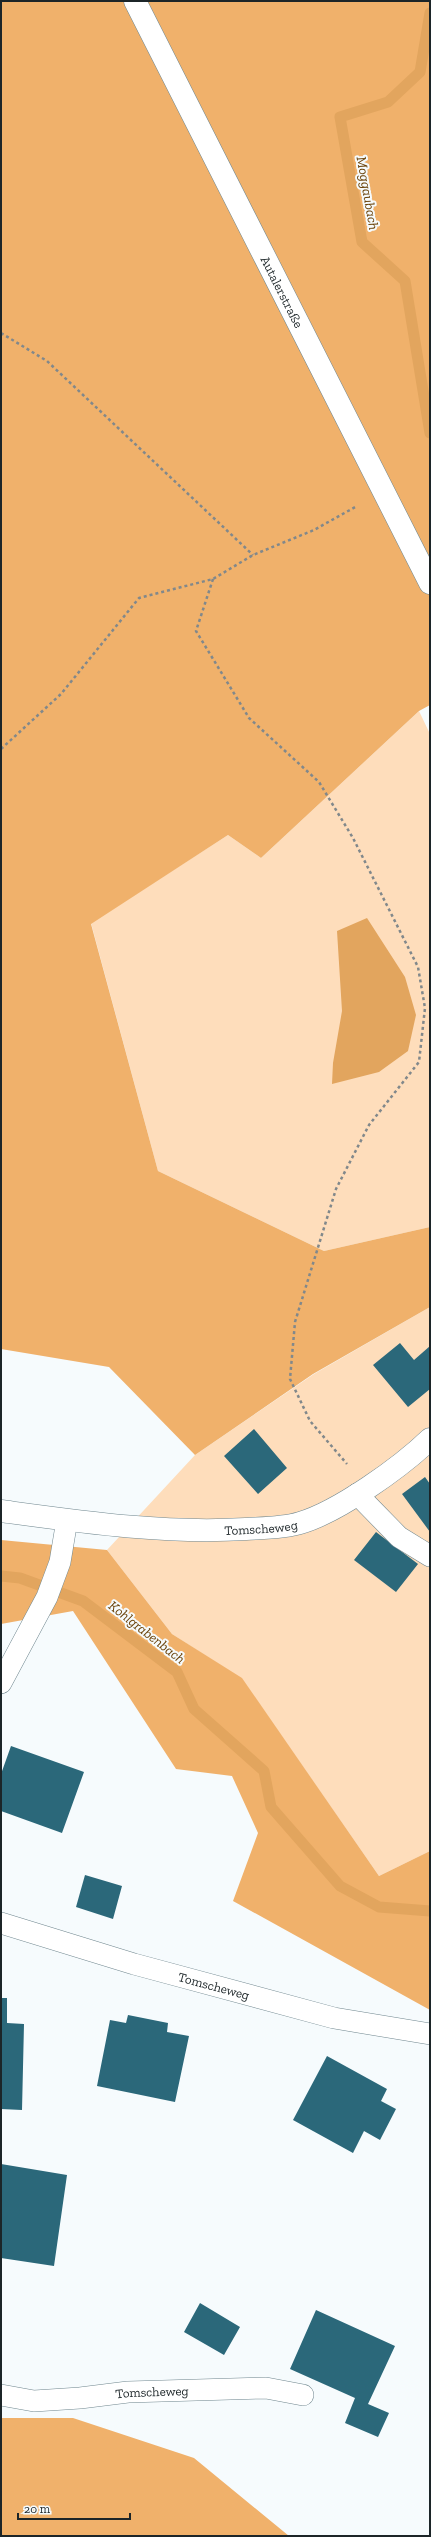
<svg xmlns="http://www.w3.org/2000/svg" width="431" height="2537" font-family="'Zilla Slab',serif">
<rect width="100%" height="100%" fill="#f6fbfd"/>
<path fill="#feddbb" d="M419 711 430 734V1227L324 1251 158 1171 91 923 228 835 261 858Z
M430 1307V1851L379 1876 242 1679 172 1634 107 1550 195 1455 314 1374Z"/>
<path fill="#f0b16b" d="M1 1H430V705L419 711 261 858 228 835 91 924 158 1171 324 1251 430 1227V1307L313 1374 195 1455 109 1367 1 1349Z
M1 1540 107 1550 172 1634 242 1678 379 1876 430 1851V2010L233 1901 258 1833 232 1776 176 1769 73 1611 1 1624Z
M1 2418H73L194 2458 289 2536H1Z"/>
<path fill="#e2a55e" d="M367 918 405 977 416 1015 408 1051 379 1072 332 1084 333 1063 342 1011 337 931Z"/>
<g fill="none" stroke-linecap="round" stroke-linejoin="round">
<path stroke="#e2a55e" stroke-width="11" d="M430 13 420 72 388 102 340 117 362 242 405 281 430 433
M1 1576 20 1578 83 1601 177 1672 194 1709 264 1771 271 1807 340 1886 379 1907 430 1911"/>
</g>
<path fill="#2b687a" d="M400 1343 414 1360 430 1346V1389L408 1407 373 1365Z
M254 1429 287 1468 258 1494 224 1456Z
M425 1477 430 1484V1532L402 1494Z
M376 1532 418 1564 396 1592 354 1560Z
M11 1746 84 1772 62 1833 1 1811V1774Z
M85 1875 122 1886 113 1919 76 1907Z
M1 1998H7V2023L24 2024 22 2110 1 2109Z
M128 2015 168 2023 167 2032 189 2036 175 2102 97 2086 110 2020 126 2023Z
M327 2056 387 2089 381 2101 396 2109 380 2140 364 2131 353 2153 293 2120Z
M1 2164 67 2175 54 2266 1 2258Z
M200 2303 240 2327 224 2355 184 2332Z
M316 2310 395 2346 368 2404 389 2413 378 2437 345 2423 355 2398 290 2369Z"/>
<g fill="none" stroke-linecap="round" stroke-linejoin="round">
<g stroke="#70878f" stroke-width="22">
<g id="lane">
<path d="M357 1494 399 1537 430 1556"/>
<path d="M1 1683 47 1597 60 1562 67 1520"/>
<path id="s1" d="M1 1923 134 1964 334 2018 430 2034"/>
<path id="s2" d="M1 2395 34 2401 80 2398 128 2392 266 2388 303 2395"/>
</g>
</g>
<g stroke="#70878f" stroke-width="23">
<g id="street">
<path id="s3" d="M1 1511C82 1522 164 1534 246 1529 263 1528 284 1528 300 1523 338 1512 401 1467 430 1439"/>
</g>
</g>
<g stroke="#70878f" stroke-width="23">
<g id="secondary">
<path id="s4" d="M135 1 430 583"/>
</g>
</g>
<path stroke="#81888b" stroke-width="2.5" stroke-dasharray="3 3" stroke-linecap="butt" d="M1 333 47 361 253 555
M213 579 196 631 249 718 319 782 353 838 418 967 425 1008 419 1062 369 1125 336 1189 295 1322 290 1379 310 1421 347 1464
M1 749 61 694 139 598 213 579 253 555 314 530 357 506"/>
<use href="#lane" stroke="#fff" stroke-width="21"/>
<use href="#street" stroke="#fff" stroke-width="22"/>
<use href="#secondary" stroke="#fff" stroke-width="22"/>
</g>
<g text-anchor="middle" stroke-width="4" stroke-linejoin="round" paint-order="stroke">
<g font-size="13" fill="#1c2528" stroke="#f6fbfd">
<text dy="5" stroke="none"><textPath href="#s4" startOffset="326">Autalerstraße</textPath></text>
<text dy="5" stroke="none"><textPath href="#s3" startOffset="261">Tomscheweg</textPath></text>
<text dy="5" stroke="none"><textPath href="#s1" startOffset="222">Tomscheweg</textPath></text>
<text dy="5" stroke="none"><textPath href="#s2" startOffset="152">Tomscheweg</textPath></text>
</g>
<g font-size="14" font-style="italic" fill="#6a4209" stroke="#f6fbfd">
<text transform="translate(368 193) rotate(80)" y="5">Moggaubach</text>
<text transform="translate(147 1632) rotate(38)" y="5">Kohlgrabenbach</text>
</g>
</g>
<rect width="431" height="2537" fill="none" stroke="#1c2528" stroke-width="4"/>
<path d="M18 2513v6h112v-6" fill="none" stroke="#1c2528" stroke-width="2"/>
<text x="24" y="2513" font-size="12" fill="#1c2528" stroke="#f6fbfd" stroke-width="3" paint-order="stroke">20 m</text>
</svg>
